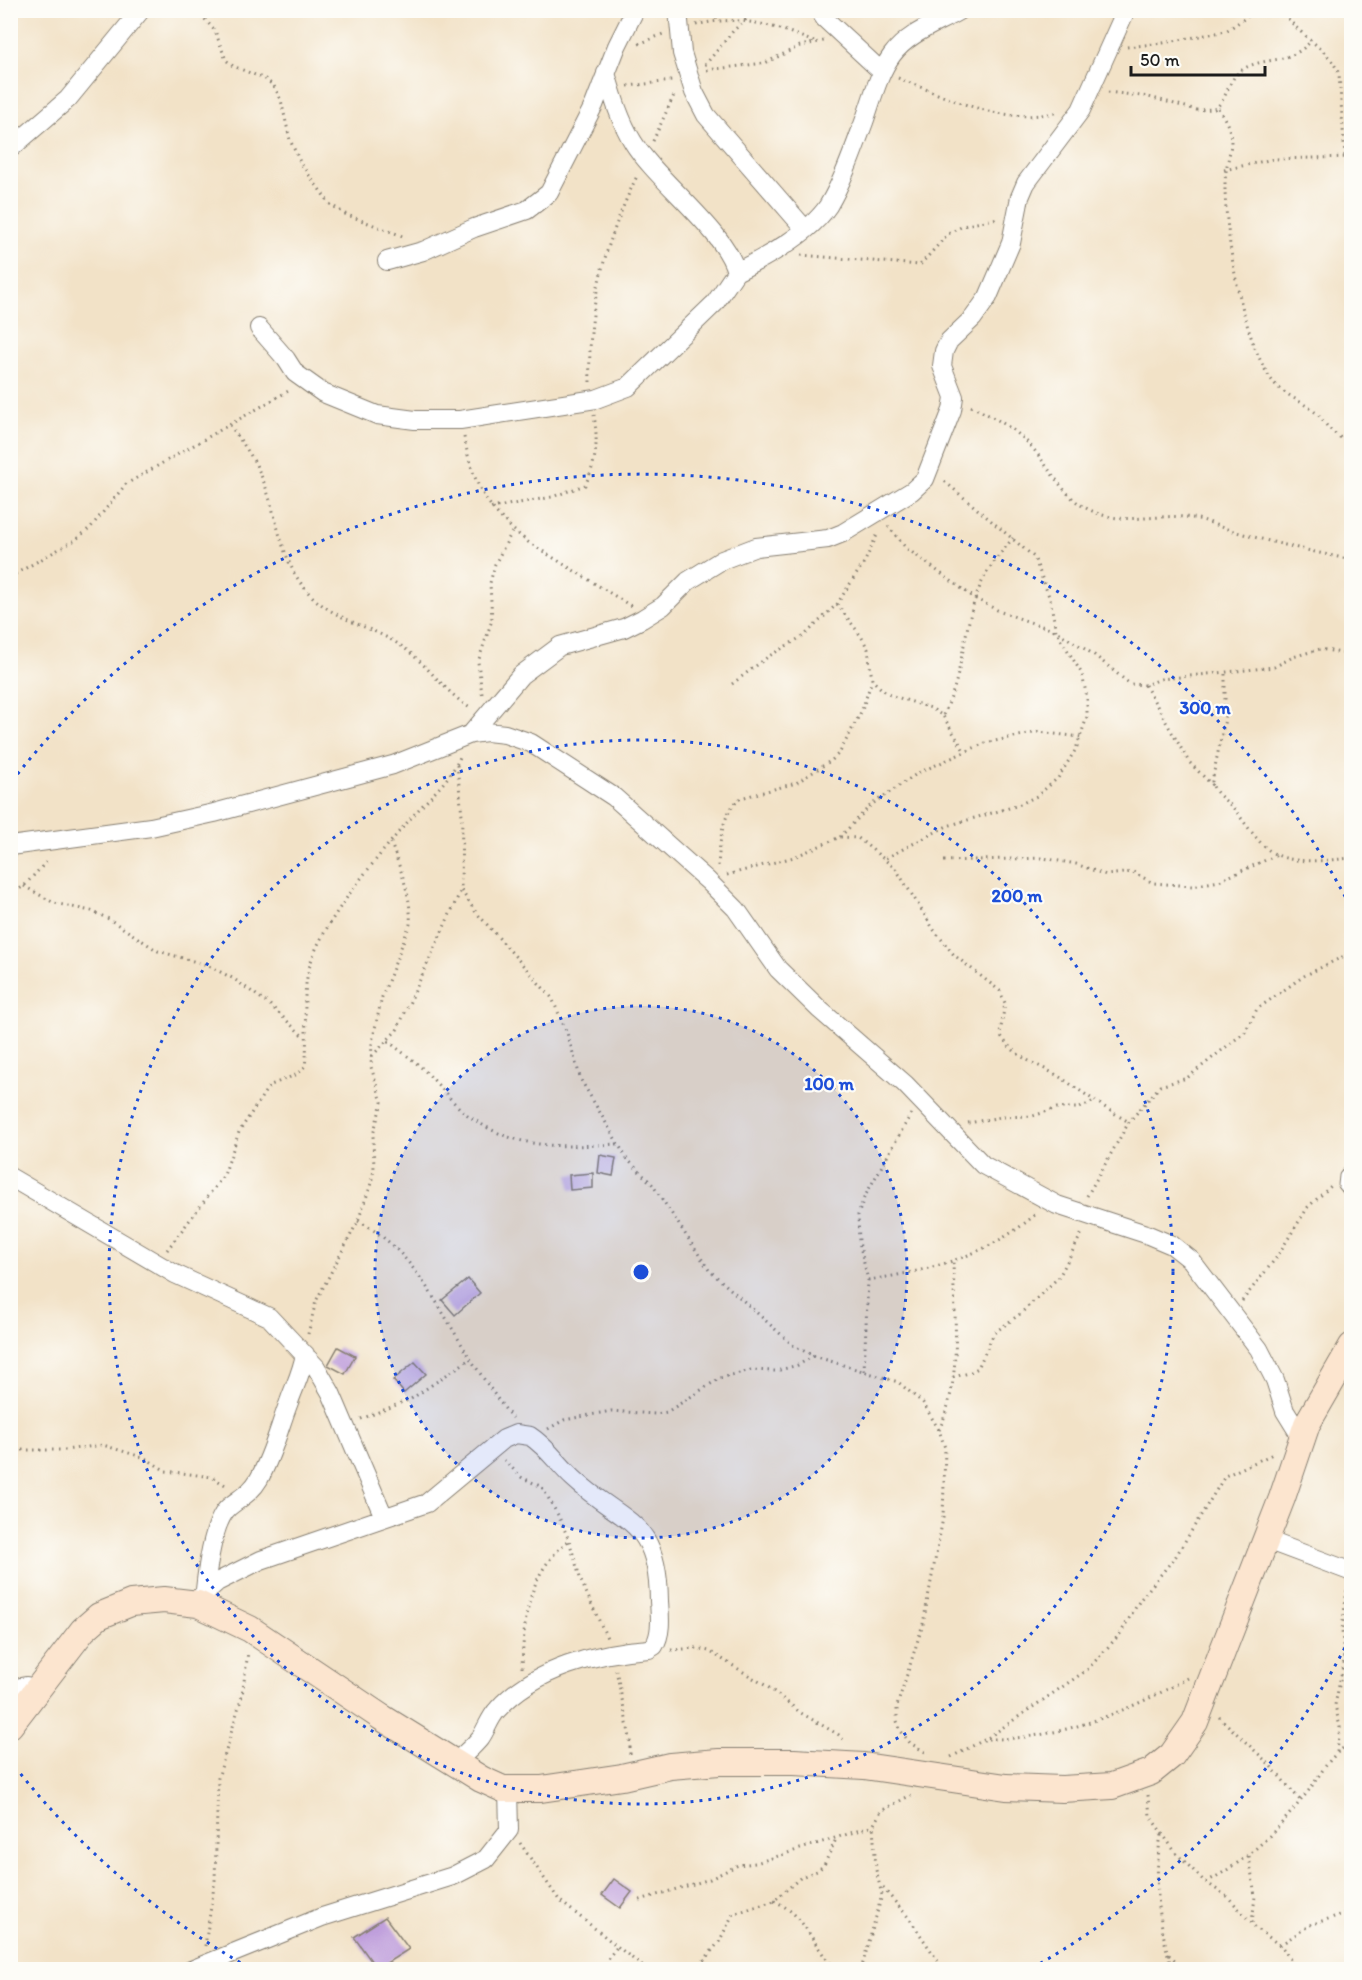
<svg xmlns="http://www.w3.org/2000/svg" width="1362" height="1980" font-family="Itim,sans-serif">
<rect width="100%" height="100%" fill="#fdfcf7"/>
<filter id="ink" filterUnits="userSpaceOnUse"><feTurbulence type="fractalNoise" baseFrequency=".0167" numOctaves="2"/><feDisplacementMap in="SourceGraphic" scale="12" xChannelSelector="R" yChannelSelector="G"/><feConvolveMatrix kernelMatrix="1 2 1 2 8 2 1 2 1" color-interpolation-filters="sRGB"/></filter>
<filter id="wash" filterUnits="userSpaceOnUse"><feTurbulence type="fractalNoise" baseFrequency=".008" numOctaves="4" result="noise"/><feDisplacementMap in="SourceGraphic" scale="24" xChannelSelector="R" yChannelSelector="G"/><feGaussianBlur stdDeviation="1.35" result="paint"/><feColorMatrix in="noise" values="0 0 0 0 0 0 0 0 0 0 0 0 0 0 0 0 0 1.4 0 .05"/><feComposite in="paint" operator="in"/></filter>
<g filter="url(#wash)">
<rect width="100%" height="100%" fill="#f2e2c7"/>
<g id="blocks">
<path fill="#bf9fdc" d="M600 1155 616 1158 613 1176 598 1173Z
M593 1173V1188L570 1190 569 1175Z
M468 1279 480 1293 455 1315 442 1300Z
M338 1347 355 1356 345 1374 328 1365Z
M415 1362 426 1374 404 1393 393 1380Z
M614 1879 632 1892 620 1908 602 1895Z
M385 1917 409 1949 377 1969 354 1937Z"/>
</g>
</g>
<g filter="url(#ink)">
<use href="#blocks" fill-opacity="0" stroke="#877f72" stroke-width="1.5"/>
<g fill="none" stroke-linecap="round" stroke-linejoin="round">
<g stroke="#877f72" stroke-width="11">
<path id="lane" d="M1352 1166 1344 1176 1343 1185 1352 1196"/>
</g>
<g stroke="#877f72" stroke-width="20">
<path id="street" d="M678 10 682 53 694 92 706 115 804 228
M819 10 825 19 882 72
M10 149 68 99 141 10
M387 261 423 251 474 228 527 210 549 193 594 105 617 46 635 10
M736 272C765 258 810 233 828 206 843 181 854 149 864 122 872 100 878 74 892 55 909 32 937 24 960 10
M259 328 286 359 295 373 323 393 377 415 415 420H460L596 399 628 387 715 303 736 272C727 232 656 180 633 142 620 121 613 97 606 73
M471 734 521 675 560 646 624 628 642 619 663 606 688 581 722 560 756 547 828 539 843 533 912 491 925 479 952 410 954 397 942 366 944 351 949 341 973 318 988 297 1011 243 1020 197 1026 183 1081 110 1126 10
M10 846 151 827 214 813 393 765 471 734 487 732 505 734 531 743 614 797 708 881 736 909 778 969 820 1010 905 1084 983 1165 1057 1205 1146 1234 1172 1245 1191 1260 1259 1349 1275 1380 1285 1411 1298 1432 1303 1436
M10 1177 175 1274 269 1317 316 1367 331 1393 384 1517
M1264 1539 1352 1572
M205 1590C207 1570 213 1520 229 1507 240 1498 251 1493 259 1479 273 1454 279 1428 289 1402 295 1385 302 1372 305 1354
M185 1601H196L217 1582 261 1560 427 1503 504 1439 516 1434 530 1436C547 1447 558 1464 573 1478 623 1525 658 1517 659 1601 660 1616 662 1634 654 1646L649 1649C598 1652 534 1669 498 1709 490 1717 487 1728 481 1737 474 1746 463 1755 455 1763
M10 1689 26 1686 38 1689
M191 1970 322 1917 453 1876 486 1859 509 1830 508 1789"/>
</g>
<g stroke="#877f72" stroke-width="28">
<path id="secondary" d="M10 1725 83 1630 99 1616 131 1603 164 1600 198 1604 250 1629 381 1717 481 1779 503 1789H541L622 1777 670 1766 719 1762H794L864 1766 1006 1787 1062 1789 1112 1786 1151 1772 1172 1755 1195 1722 1282 1498 1307 1424 1352 1346"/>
</g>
<path stroke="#877f72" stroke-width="3" stroke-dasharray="1.5 4.5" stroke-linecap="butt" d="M197 10 215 31 226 60 233 66 265 79 274 86 281 100 290 140 301 164 330 204 345 214 405 237
M707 10 717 19
M1280 10C1287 17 1293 25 1300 31 1316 46 1331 54 1339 74L1345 157
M696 25C739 14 774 25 814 42
M639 44 663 34
M1127 47 1163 43 1226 31 1257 10
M705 65 734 30 757 10
M707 70 765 63 800 46 824 41
M898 78C950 98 1001 126 1058 112
M628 86 672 81
M1108 92 1149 97 1197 110 1214 109C1226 102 1227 84 1237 74 1258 54 1287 68 1311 41
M1218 108C1243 145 1224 150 1225 190 1226 238 1243 345 1274 383 1282 393 1304 403 1315 412 1321 416 1324 424 1330 429 1336 435 1344 440 1352 446
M653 141 675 93
M1224 170 1273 159 1352 157
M801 255 920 265 948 234 963 226 998 218
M590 382C587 306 605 242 638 174
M971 406C991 416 1009 425 1025 440 1046 460 1060 494 1086 508 1126 530 1161 509 1202 520 1210 522 1219 527 1227 529 1268 542 1310 551 1352 560
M230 425C239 439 250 452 257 467 276 503 277 549 300 582 325 618 359 621 395 642 424 659 442 690 470 708
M464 437C474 488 487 509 528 542L631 606
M491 508 552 497 585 485C597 462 598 440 594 415
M888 526 906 548 976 599 1001 612 1056 631 1093 654 1130 684 1145 685 1161 679 1274 667 1293 657 1320 649 1352 655
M10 577 75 540 91 527 126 484 290 390
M837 604 861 636 868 649 872 680 887 694 931 708 943 716 965 752
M1225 674V719L1212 781C1213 794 1226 799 1234 809 1245 822 1256 841 1270 851 1292 866 1327 860 1352 858
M732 684 769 656 805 635 837 604 865 561 878 533
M1145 685 1189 762 1213 786
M482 694 478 662 492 620 490 583 495 564 513 530
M943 715C964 676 962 630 979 589 986 570 1000 554 1013 538
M457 765 462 815 461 890 475 911 552 998 567 1033 581 1080 627 1159 652 1184 709 1270 794 1346 814 1356 898 1382 923 1403 939 1430 945 1448 943 1518 923 1624 897 1706V1721L900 1730 910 1743 927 1753
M840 837 871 805 918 773 985 743 1038 732 1081 737
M886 858 947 826 1016 806 1037 796 1058 778 1076 749 1087 717V698L1082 674 1056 631 1050 599 1034 557 943 480
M944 861 1043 858 1076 864 1106 875 1133 872 1153 883 1192 886 1219 881 1277 855
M718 866C720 842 721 813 741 798L796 783 832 760 840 752 862 710 872 680
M727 875 794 857 840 837 858 838 896 869 934 930 954 955 1000 991 1005 1003 1000 1034C1015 1060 1040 1064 1063 1079 1085 1094 1106 1109 1129 1122
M24 886 54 903 91 911 109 919 158 951 207 965 234 979 269 1004 304 1037
M10 895 24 886 49 859
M388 1041C401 1052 416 1061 427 1073 441 1087 453 1104 469 1116 517 1151 563 1147 618 1144
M372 1056 397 1030 461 890
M968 1123 1001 1117 1033 1116 1057 1108H1080L1094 1101
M1087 1196 1129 1122 1160 1086 1187 1078 1245 1032 1257 1009 1304 976 1352 952
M358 1221C413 1249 439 1309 470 1358 483 1378 497 1399 512 1418
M167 1250 224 1175 239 1132 265 1092 271 1085 298 1074 305 1066C310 1031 299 1002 310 965 323 920 380 854 411 818 428 798 449 782 460 757
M868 1280C930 1271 990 1255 1037 1213
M1242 1301 1276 1258 1308 1207 1331 1186
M308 1334 316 1301 358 1221 370 1187 374 1170 373 1135 382 1102 371 1067 372 1042 382 997 410 924C412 896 400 869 391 843
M864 1371 868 1280 859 1242 858 1215 864 1198 911 1114
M953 1377 969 1373 978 1368 994 1333 1020 1314 1059 1277 1083 1231
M361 1419 411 1399 470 1359
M548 1429 564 1420 611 1411 656 1414 667 1412 720 1378 751 1370 776 1371 798 1365 814 1356
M939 1430C963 1379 954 1316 953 1261
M10 1450H65L103 1445 145 1458 166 1471 212 1477 227 1486
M504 1460 521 1477 542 1487 558 1515 569 1540 581 1581 607 1638
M671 1650 696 1648 709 1651 768 1687 801 1713 839 1735 845 1742
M522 1668C524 1616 527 1575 569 1540
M616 1670 630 1738V1755
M1219 1717 1268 1763 1300 1800
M988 1739C1058 1740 1127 1712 1188 1678
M1337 1752 1340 1727 1335 1705 1344 1661 1342 1630 1347 1588
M951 1757 986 1739 1087 1670 1120 1634 1140 1600 1176 1556 1225 1476 1275 1453
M1148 1795 1150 1816 1176 1853 1203 1880 1229 1898 1255 1927 1282 1947 1297 1970
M1161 1835C1153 1882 1159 1924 1172 1970
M520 1843 559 1900 647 1970
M1249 1856 1255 1896 1252 1923
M1206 1882C1249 1860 1276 1832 1306 1794 1321 1775 1329 1754 1352 1743
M883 1888 909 1918 944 1970
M640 1900 710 1879 738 1865 756 1863 873 1826
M774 1901C807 1915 811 1946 837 1970
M1280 1945 1310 1925 1352 1911
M205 1946 215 1880 218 1778 242 1696 248 1652
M1169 1955 1186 1970
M604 1970 609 1957 617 1947
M696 1970 719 1942 733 1914 774 1901 801 1877 817 1871 824 1865 837 1837
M861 1970 882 1895 876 1870 873 1826 881 1811 911 1795"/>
<use href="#lane" stroke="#fff" stroke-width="9"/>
<use href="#street" stroke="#fff" stroke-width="18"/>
<use href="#secondary" stroke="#fce5cf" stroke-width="26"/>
</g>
</g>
<circle cx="641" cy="1272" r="266" fill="#1d4ed8" fill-opacity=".12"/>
<g fill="none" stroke="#1d4ed8" stroke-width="3" stroke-dasharray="3 6">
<circle cx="641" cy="1272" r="266"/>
<circle cx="641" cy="1272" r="532"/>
<path d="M1349 1640A798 798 0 0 1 1034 1967M248 1967A798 798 0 0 1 12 1763M12 781A798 798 0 0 1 1349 904"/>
</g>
<circle cx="641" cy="1272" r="9" fill="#1d4ed8" stroke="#fdfcf7" stroke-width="3"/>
<g font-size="18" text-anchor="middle" font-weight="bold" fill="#1d4ed8" stroke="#fdfcf7" stroke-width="4.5" stroke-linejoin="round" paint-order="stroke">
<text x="1205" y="714">300 m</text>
<text x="1017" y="902">200 m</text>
<text x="829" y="1090">100 m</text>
</g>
<rect width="1362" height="1980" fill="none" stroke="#fdfcf7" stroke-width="36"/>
<path d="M1131 66v9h134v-9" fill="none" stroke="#1c1c1c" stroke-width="3"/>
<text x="1140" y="66" font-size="18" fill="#1c1c1c" stroke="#fdfcf7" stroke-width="4.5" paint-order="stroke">50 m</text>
</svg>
